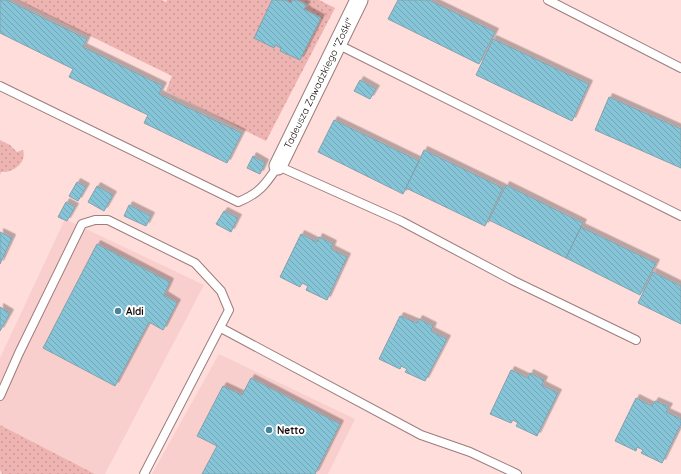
<svg xmlns="http://www.w3.org/2000/svg" width="681" height="474" font-family="Quicksand,sans-serif">
<defs>
<pattern id="grass-dots" width="8" height="8" patternUnits="userSpaceOnUse"><rect width="8" height="8" fill="#eeb4b1"/><path d="M2 2h.1M6 6h.1" fill="none" stroke="#cb9997" stroke-width="1.8" stroke-linecap="round"/></pattern>
<pattern id="building-back-hatch" width="6" height="6" patternUnits="userSpaceOnUse"><rect width="6" height="6" fill="#86c4d8"/><path d="M-1 5l2 2M0 0l6 6M5-1l2 2" fill="none" stroke="#73a7b8"/></pattern>
<filter id="shadow"><feDropShadow dx="3.5" dy="-3.5" stdDeviation="0" flood-color="#0004"/></filter>
</defs>
<rect width="100%" height="100%" fill="#fedddb"/>
<path fill="#f8cfcd" d="M65 219 204 285 105 474H95L0 425V358Z
M219 354 355 419 328 474H152Z"/>
<path fill="url(#grass-dots)" d="M17 0H162L166 2 167 0H319L335 8 266 141 166 91 172 76Z
M0 140 10 145 17 152 23 150C27 163 13 173 1 172L0 175Z
M0 425 95 474H2L0 470Z"/>
<path fill="url(#building-back-hatch)" stroke="#83a2ac" filter="url(#shadow)" d="M0 0H9V1L87 39 83 47 163 86 159 94 242 133 227 163 144 123 148 115 69 77 73 69 0 33Z
M272 0H285L291 3 292 0H297L307 5 304 9 321 18 300 60 280 51 281 48 275 45 274 48 254 38Z
M398 0H429L495 32 479 64 388 19Z
M493 39 589 84 572 121 476 75Z
M360 80 376 89 370 99 354 91Z
M609 97 681 129V168L595 130Z
M334 120 419 161 403 194 318 152Z
M424 150 503 188 485 226 406 188Z
M253 156 265 163 260 174 247 168Z
M77 182 86 187 78 201 69 196Z
M506 185 583 223 566 258 489 220Z
M97 186 113 195 104 211 88 202Z
M66 202 75 207 67 221 58 217Z
M129 205 151 216 146 226 124 216Z
M224 211 238 218 231 232 216 224Z
M581 227 656 263 640 295 566 258Z
M0 232 12 238 0 264Z
M301 234 317 242 319 237 333 244 331 249 347 257 327 300 306 290 308 286 302 283 300 287 280 277Z
M97 244 170 282 164 295 177 303 163 330 149 322 115 386 43 348Z
M653 272 681 286V324L638 303Z
M0 307 10 313 0 331Z
M400 316 417 323 419 319 433 326 431 331 447 339 425 381 405 372 407 369 401 366 400 369 379 359Z
M511 370 528 378 530 373 544 380 542 385 558 393 537 436 516 426 518 423 513 420 511 423 490 414Z
M251 378 340 424 315 474H202L217 446 197 436 223 386 242 395Z
M636 398 652 406 655 401 669 407 666 412 681 419V424L662 463 641 453 643 450 637 447 636 451 615 441Z"/>
<g fill="none" stroke-linecap="round" stroke-linejoin="round">
<g stroke="#9b7d7b" stroke-width="10">
<path id="lane" d="M548 0 681 68
M337 44 681 216
M0 86 238 202C260 193 265 185 278 166L401 221 514 281 636 340
M221 328 421 435 470 452 517 474
M0 396 19 353 82 224 95 220H108L195 263 221 291 229 310 144 474"/>
</g>
<g stroke="#9b7d7b" stroke-width="19">
<path id="street" d="M278 166 359 0"/>
</g>
<use href="#lane" stroke="#fff" stroke-width="8"/>
<use href="#street" stroke="#fff" stroke-width="17"/>
</g>
<g fill="#458599" stroke="#fff" stroke-width="1.5">
<circle cx="118" cy="311" r="4"/>
<circle cx="269" cy="430" r="4"/>
</g>
<g text-anchor="middle" stroke-width="4" stroke-linejoin="round" paint-order="stroke">
<g font-size="10" fill="#130908" stroke="#fff">
<text transform="translate(318 83) rotate(-64)" y="4">Tadeusza Zawadzkiego "Zośki"</text>
</g>
<g font-size="10" font-weight="bold" fill="#130908" stroke="#fff" text-anchor="start">
<text x="126" y="315">Aldi</text>
<text x="277" y="434">Netto</text>
</g>
</g>
</svg>
